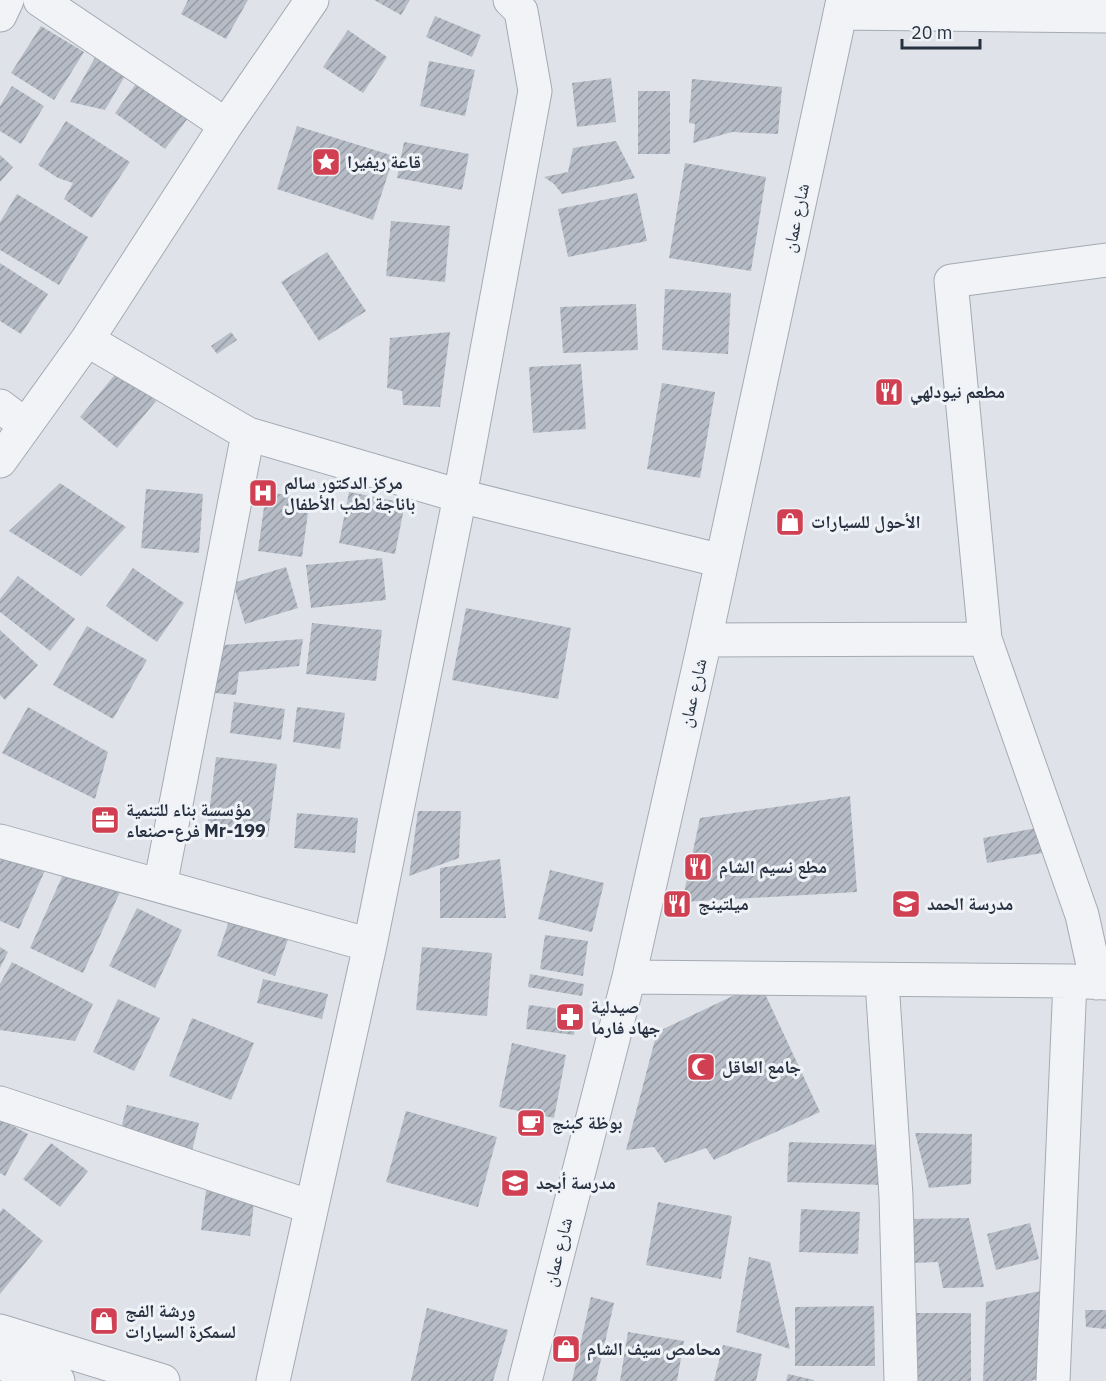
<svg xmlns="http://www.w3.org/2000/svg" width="1106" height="1381" font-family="'IBM Plex Sans','Noto Naskh Arabic',sans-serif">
<defs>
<pattern id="building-hatch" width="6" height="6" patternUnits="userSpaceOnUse" patternTransform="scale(1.5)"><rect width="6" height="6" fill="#b6bcc6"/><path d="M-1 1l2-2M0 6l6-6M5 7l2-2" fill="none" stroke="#9499a2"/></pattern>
</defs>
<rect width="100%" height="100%" fill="#dfe3e9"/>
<path fill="url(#building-hatch)" d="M188 0H248L226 39 181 14Z
M374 0H410L401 15Z
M435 16 481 35 472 57 426 37Z
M41 26 84 52 54 100 11 73Z
M348 30 387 57 363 93 323 67Z
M97 54 128 71 105 110 70 102Z
M429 61 475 70 465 116 420 106Z
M140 78 191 114 165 149 115 113Z
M611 78 616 122 577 127 572 83Z
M692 79 782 87 778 134 732 132 693 143 695 124 689 123Z
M12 86 44 106 21 144 0 131V106Z
M638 91H670V154H638Z
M66 121 130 162 92 218 64 199 73 183 58 178 38 165Z
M297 126 394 156 373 220 277 189Z
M616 141 635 178 562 194 554 184 544 177 568 172 573 148Z
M404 142 469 154 462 190 397 178Z
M0 155 13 167 0 182Z
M685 163 766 177 751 271 669 258Z
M637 193 647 241 568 257 558 209Z
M17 194 88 237 59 285 0 250V222Z
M391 221 450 226 445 282 386 276Z
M327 252 366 311 319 341 281 282Z
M0 263 48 294 21 334 0 321Z
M665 289 731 293 728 354 662 350Z
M636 304 638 350 563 353 560 307Z
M231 332 237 340 217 354 211 346Z
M450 332 440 407 403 405 402 391 387 388 390 338Z
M581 364 586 429 533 433 529 367Z
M118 371 156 401 117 448 80 417Z
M662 383 715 392 700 478 647 469Z
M60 483 126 527 81 576 9 531Z
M146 489 203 494 199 553 141 548Z
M266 492 310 498 302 557 258 551Z
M349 492 405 503 395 554 339 543Z
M382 558 386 600 311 608 306 565Z
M286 567 298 608 245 624 233 583Z
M133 568 184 603 157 642 106 606Z
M18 576 75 619 50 651 0 612V599Z
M466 608 571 628 558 699 452 680Z
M312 623 382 630 376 681 306 674Z
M87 626 147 660 113 719 53 685Z
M0 630 38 665 5 700 0 695Z
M303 639 299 666 239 672 236 695 214 693 223 645Z
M234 702 285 709 281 740 230 733Z
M28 707 108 752 95 799 2 753Z
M297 707 345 713 340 749 293 742Z
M216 757 277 764 268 837 207 829Z
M850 796 857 892 682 902 700 818Z
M418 811H461L459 858 409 876Z
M297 813 358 818 355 853 294 848Z
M1053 825 1058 850 987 863 983 838Z
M5 850 46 868 19 929 0 921V860Z
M500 859 506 918H440V868Z
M66 868 120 892 83 973 30 948Z
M550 870 604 883 592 932 538 919Z
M137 908 182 930 155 988 109 966Z
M232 912 291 931 275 976 217 956Z
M545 935 588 941 583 976 540 969Z
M0 947 8 952 0 968Z
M422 947 492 953 487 1016 416 1010Z
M12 962 93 1004 75 1041 0 1030V984Z
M530 974 584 984 582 996 528 987Z
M263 979 328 994 322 1019 257 1003Z
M760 983 820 1112 714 1160 706 1148 665 1163 654 1147 626 1150 657 1032Z
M118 999 160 1018 134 1071 93 1052Z
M529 1005 577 1011 574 1035 526 1029Z
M192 1018 254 1043 231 1100 169 1076Z
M512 1043 566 1055 554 1118 499 1107Z
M127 1105 199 1123 187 1170 115 1152Z
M406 1111 497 1137 478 1207 386 1182Z
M0 1119 28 1134 5 1176 0 1173Z
M915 1133 972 1134 971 1184 929 1188Z
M789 1142 885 1145 883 1185 787 1182Z
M51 1143 88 1171 60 1207 23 1179Z
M207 1182 256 1188 250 1236 201 1230Z
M658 1202 732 1216 721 1279 646 1265Z
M3 1208 43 1241 0 1294V1212Z
M801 1209 860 1212 858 1254 799 1252Z
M969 1218 984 1287 943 1288 938 1262 914 1263 909 1219Z
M1030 1223 1039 1259 996 1270 987 1234Z
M749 1257 770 1262 790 1349 736 1332Z
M1046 1290V1378L1029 1381H983L986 1302Z
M591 1297 614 1303 596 1381H572Z
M874 1306 875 1366H795V1307Z
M427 1308 508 1330 493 1381H411Z
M1085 1310H1106V1329L1086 1327Z
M913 1313H971V1381H913Z
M628 1332 684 1341 677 1381H620Z
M723 1345 762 1354 756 1381H714Z
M788 1374 814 1380V1381H786Z"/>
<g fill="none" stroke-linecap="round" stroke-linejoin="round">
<g stroke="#a4aab3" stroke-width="35">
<path id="minor" d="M40 0 226 125
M840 13 1106 16
M0 15 7 0
M87 340 248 434 460 496 722 561
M0 406 25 425
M0 461 87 340 226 125 312 0
M705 640 985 639
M0 841 370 945
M160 886 248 434
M629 977 1070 981 1106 983
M882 981 896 1196 901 1381
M1097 983 1082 915 985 639 951 281 1106 260
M0 1103 311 1207
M0 1331 163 1381
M0 1363 58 1381
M273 1381 370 945 460 496 535 91 521 11 510 0
M525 1381 629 977 705 640 843 0
M1053 1381 1070 981"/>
</g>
<use href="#minor" stroke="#f2f3f7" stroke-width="33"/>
</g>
<defs>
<g id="sight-square" transform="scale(1.5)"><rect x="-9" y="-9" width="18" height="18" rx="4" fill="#d14052" stroke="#eff2f6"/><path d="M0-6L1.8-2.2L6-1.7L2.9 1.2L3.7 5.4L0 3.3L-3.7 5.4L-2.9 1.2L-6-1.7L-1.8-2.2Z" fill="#fff"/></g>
<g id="restaurant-square" transform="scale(1.5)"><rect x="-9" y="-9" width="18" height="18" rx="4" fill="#d14052" stroke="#eff2f6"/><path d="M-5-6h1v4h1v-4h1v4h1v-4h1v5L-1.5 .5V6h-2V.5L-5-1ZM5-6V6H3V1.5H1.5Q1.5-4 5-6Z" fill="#fff"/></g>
<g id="hospital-square" transform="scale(1.5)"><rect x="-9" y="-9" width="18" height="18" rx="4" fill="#d14052" stroke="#eff2f6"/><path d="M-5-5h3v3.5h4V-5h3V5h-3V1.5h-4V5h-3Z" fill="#fff"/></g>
<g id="shop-square" transform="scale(1.5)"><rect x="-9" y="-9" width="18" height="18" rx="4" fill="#d14052" stroke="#eff2f6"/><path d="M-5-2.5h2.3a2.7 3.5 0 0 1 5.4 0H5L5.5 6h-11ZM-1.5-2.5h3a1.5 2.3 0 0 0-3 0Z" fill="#fff"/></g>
<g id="office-square" transform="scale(1.5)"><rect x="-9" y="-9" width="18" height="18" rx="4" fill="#d14052" stroke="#eff2f6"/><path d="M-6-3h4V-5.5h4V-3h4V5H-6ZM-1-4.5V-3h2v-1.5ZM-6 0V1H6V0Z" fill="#fff"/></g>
<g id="school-square" transform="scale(1.5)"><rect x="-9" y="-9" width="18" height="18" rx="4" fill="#d14052" stroke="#eff2f6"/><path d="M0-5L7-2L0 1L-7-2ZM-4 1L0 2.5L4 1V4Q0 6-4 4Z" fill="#fff"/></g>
<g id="pharmacy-square" transform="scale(1.5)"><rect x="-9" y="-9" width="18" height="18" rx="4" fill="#d14052" stroke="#eff2f6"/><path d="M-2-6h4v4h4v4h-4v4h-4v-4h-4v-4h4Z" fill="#fff"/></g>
<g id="mosque-square" transform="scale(1.5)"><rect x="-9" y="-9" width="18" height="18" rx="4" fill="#d14052" stroke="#eff2f6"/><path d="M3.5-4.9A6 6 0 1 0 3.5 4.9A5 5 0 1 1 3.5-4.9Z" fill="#fff"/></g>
<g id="cafe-square" transform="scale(1.5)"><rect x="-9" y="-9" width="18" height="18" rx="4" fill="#d14052" stroke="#eff2f6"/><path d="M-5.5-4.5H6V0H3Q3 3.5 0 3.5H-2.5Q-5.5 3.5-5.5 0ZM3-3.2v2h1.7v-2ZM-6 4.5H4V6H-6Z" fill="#fff"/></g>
</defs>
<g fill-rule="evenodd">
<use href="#sight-square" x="326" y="162"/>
<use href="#restaurant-square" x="889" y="392"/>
<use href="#hospital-square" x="263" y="493"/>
<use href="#shop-square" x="790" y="522"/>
<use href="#office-square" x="105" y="820"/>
<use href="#restaurant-square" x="698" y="867"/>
<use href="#restaurant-square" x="677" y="904"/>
<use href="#school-square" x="906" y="904"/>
<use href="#pharmacy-square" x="570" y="1017"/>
<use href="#mosque-square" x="701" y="1067"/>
<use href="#cafe-square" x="531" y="1123"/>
<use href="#school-square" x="515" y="1183"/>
<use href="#shop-square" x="104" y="1321"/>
<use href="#shop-square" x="566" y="1349"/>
</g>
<g text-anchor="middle" stroke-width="6" stroke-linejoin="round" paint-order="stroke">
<g font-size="18" font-weight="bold" fill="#273040" stroke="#eff2f6" text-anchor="start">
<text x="347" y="168">قاعة ريفيرا</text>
<text x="910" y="398">مطعم نيودلهي</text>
<text x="284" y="489">مركز الدكتور سالم<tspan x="284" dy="21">باناجة لطب الأطفال</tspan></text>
<text x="811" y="528">الأحول للسيارات</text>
<text x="126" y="816">مؤسسة بناء للتنمية<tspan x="126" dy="21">فرع-صنعاء Mr-199</tspan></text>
<text x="719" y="873">مطع نسيم الشام</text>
<text x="698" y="910">ميلتينج</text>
<text x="927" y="910">مدرسة الحمد</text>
<text x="591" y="1013">صيدلية<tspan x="591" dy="21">جهاد فارما</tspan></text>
<text x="722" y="1073">جامع العاقل</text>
<text x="552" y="1129">بوظة كبنج</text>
<text x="536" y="1189">مدرسة أبجد</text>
<text x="125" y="1317">ورشة الفج<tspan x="125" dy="21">لسمكرة السيارات</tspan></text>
<text x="587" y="1355">محامص سيف الشام</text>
</g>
<g font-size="18" fill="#273040" stroke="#eff2f6">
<text transform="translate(796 218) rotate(-78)" y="6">شارع عمان</text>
<text transform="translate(693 693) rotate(-77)" y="6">شارع عمان</text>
<text transform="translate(558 1252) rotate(-76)" y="6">شارع عمان</text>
</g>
</g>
<path d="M902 39v9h78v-9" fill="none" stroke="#273040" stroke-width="3"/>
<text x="911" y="39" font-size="18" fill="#273040" stroke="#eff2f6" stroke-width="4.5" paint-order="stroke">20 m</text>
</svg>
